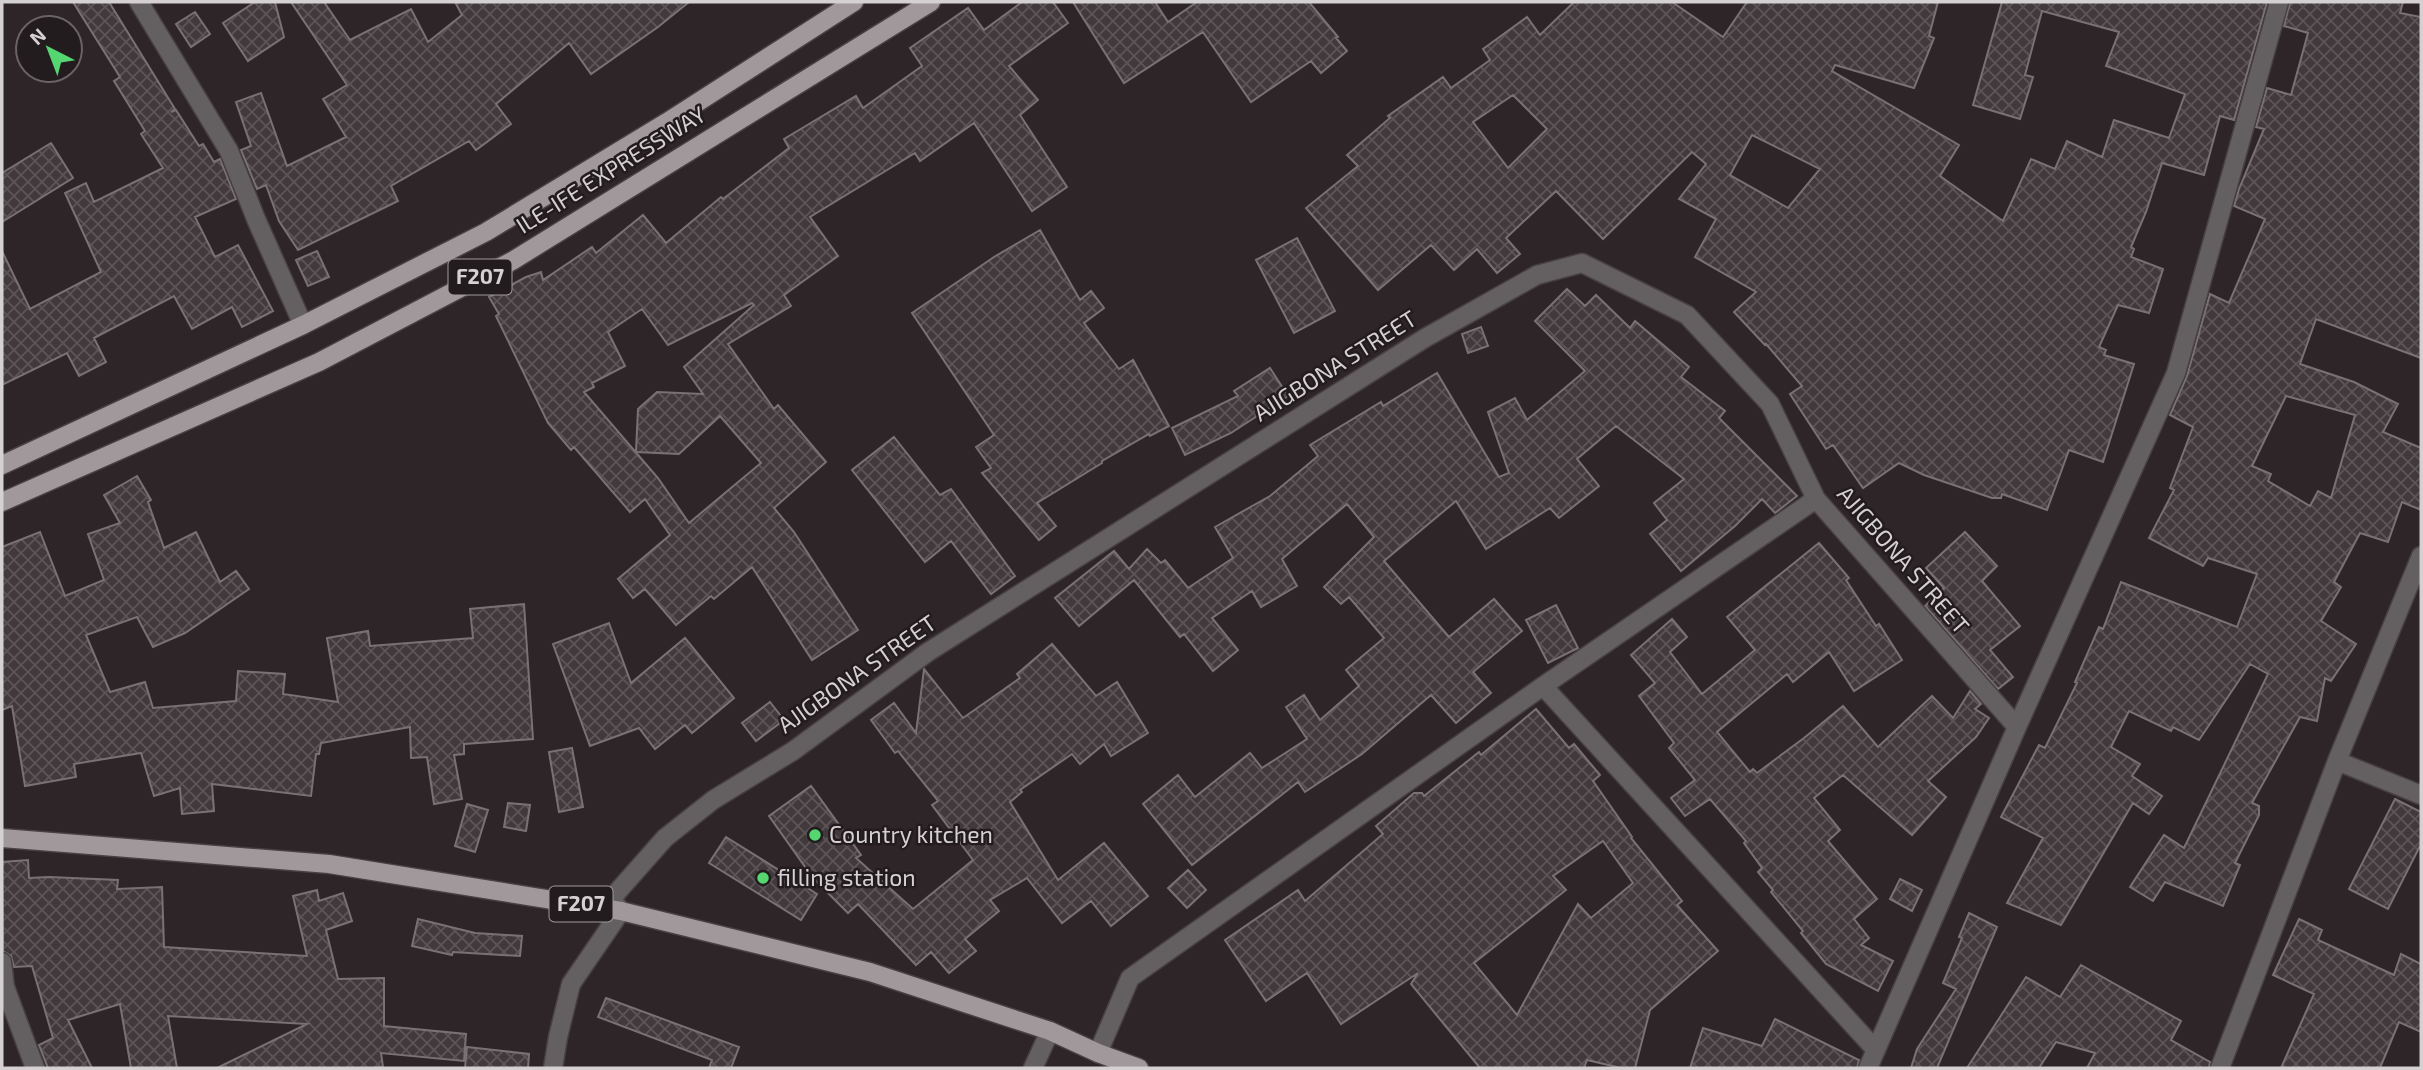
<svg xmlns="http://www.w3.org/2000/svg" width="2423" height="1070" font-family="'Exo 2',sans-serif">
<defs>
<pattern id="building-cross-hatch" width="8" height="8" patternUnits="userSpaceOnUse" patternTransform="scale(1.75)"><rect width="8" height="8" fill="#42393c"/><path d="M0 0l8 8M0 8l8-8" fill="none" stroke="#5c5557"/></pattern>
</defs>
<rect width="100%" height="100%" fill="#2d2528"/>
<path fill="url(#building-cross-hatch)" stroke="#7a7173" stroke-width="2" fill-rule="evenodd" d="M73 2H109L175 109 171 112 176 110 199 146 203 144 214 162 220 159 236 199 195 217 215 257 238 245 273 311 242 327 232 307 192 329 174 296 94 338 106 362 79 376 67 353 2 385V251L30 309 101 272 65 193 86 183 94 202 163 168 141 134 145 131 114 81 120 77Z
M255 2H275L284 37 248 61 223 23Z
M291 2H324L350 40 411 9 428 42 462 15 455 2H689L658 27 591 74 569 43 496 104 511 124 476 150 469 141 391 186 398 201 298 250 279 221 266 185 257 189 241 150 251 146 236 102 261 93 287 166 346 137 323 99 347 85Z
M1022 2H1053L1068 23 1009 66 1038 100 1020 115 1067 187 1032 211 974 123 920 161 915 153 810 217 838 256 784 295 791 306 728 344 774 409 778 405 826 462 774 508 794 532 858 630 812 660 752 567 714 599 711 596 676 625 645 589 633 598 618 579 670 535 645 499 630 512 574 447 571 450 548 423 496 316 499 314 489 297 526 277 541 272 543 280 592 247 596 253 643 215 666 243 721 197 723 199 789 148 784 139 856 96 863 108 922 66 910 48 968 8 984 30ZM752 303 754 305 684 367 703 394 657 392 638 409 636 452 679 454 720 416 761 463 689 523 658 478 584 392 594 387 592 383 625 366 608 332 642 309 668 345Z
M1073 2H1155L1168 22 1197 2H1309L1338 37 1336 38 1347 51 1321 73 1311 61 1251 102 1203 32 1124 83Z
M1574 2H1672L1723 37 1747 2H1938L1929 36 1934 38 1914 88 1835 65 1832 71 1959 145 1940 176 2003 221 2031 159 2055 169 2067 141 2102 157 2114 120 2169 138 2185 94 2106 66 2119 32 2042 11 2025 75 2033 77 2020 119 1973 105 2002 2H2267L2234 120 2220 116 2204 175 2162 163 2146 212 2131 247 2134 249 2131 257 2163 269 2149 313 2118 305 2099 347 2106 350 2104 355 2134 364 2103 462 2069 450 2047 510 2002 494 2001 498H1992L1924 475 1899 463 1863 488 1833 445 1826 449 1790 394 1802 386 1766 344 1765 345 1734 312 1756 292 1695 257 1716 219 1679 199 1706 164 1692 152 1603 239 1556 191 1506 238 1520 254 1497 273 1477 249 1454 270 1431 245 1378 290 1306 208 1358 166 1347 155 1390 118 1388 116 1443 77 1451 88 1490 60 1483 49 1527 17 1540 35ZM1513 95 1547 129 1508 168 1473 122ZM1752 135 1820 169 1788 208 1730 175Z
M2290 2H2403L2400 13 2421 17V358L2316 319 2300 364 2354 382 2398 404 2383 432 2421 448V510L2402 502 2388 542 2360 533 2334 582 2341 587 2321 621 2356 644 2331 681 2325 678 2317 721 2300 717 2252 803 2259 806V815L2235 863 2240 865 2223 906 2165 882 2153 901 2130 887 2164 835 2184 848 2268 674 2250 664 2199 740 2173 727 2171 731 2129 711 2111 747 2140 764 2132 776 2162 796 2149 814 2133 803 2061 925 2007 903 2043 838 2001 817 2039 745 2045 748 2077 683 2075 682 2099 627 2103 629 2121 582 2237 627 2257 574 2208 558 2203 566 2149 538 2174 490 2170 488 2193 427 2170 415 2187 376 2210 294 2229 303 2265 219 2234 206 2239 189 2264 129 2256 127 2267 88 2291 95 2308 33 2284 26ZM2286 396 2355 415 2331 498 2318 491 2310 506 2268 481 2271 474 2252 466Z
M195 12 210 34 191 47 176 24Z
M51 143 73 178 2 222V173Z
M1040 230 1080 300 1091 291 1104 308 1084 323 1119 369 1133 360 1169 426 1150 436 1149 434 1102 461V463L1037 503 1056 526 1039 540 982 473 991 468 976 447 994 435 912 313 994 257Z
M1297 238 1335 311 1294 333 1256 260Z
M317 251 329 277 308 286 296 260Z
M1567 289 1585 306 1596 295 1630 328 1635 321 1689 367 1681 377 1725 411 1719 418 1797 496 1775 513 1762 499 1735 526 1681 571 1650 534 1667 520 1654 503 1684 479 1616 426 1577 459 1599 486 1559 518 1550 508 1486 549 1456 501 1384 561 1449 637 1494 599 1522 631 1473 672 1491 693 1456 723 1431 695 1362 754 1305 792 1298 782 1192 865 1143 804 1178 775 1195 797 1250 753 1262 768 1307 739 1286 707 1304 695 1320 720 1359 686 1346 670 1384 638 1349 597 1341 604 1324 587 1374 537 1347 504 1282 559 1297 586 1261 607 1252 591 1212 618 1238 650 1213 671 1184 634 1180 637 1134 580 1079 626 1055 598 1114 551 1129 569 1147 549 1161 563 1165 560 1188 588 1233 558 1215 527 1270 496 1318 456 1310 445 1381 402 1383 406 1437 373 1499 477 1509 473 1488 412 1515 398 1527 420 1585 371 1535 321Z
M1481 327 1488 346 1468 353 1462 334Z
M1270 368 1288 396 1231 433 1185 455 1172 428 1238 396 1234 391Z
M894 437 940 495 951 489 1015 576 991 594 951 541 925 562 852 470Z
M137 476 151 500 148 502 164 548 196 532 220 582 236 571 249 589 185 633 153 647 137 617 86 635 110 692 145 682 153 708 236 701 238 671 285 674 283 694 338 702 327 638 368 631 370 646 473 638 470 609 524 604 533 739 464 744V754L454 755 462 799 434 804 427 757 411 758 410 727 321 743 319 754H316L311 796 212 784 214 811 182 814 180 788 154 796 141 753 74 764 76 777 25 786 12 706 2 710V547L40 532 65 596 104 580 88 534 120 523 104 495Z
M1965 532 1997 566 1982 581 2020 626 1990 650 2013 677 1998 689 1925 606 1944 588 1926 568Z
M1819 543 1849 578 1846 580 1876 626 1879 624 1902 660 1854 691 1829 652 1793 682 1787 674 1717 732 1750 772 1753 769 1757 773 1804 738 1843 706 1878 747 1932 696 1953 718 1970 691 1981 704 1975 709 1989 718 1976 737 1928 781 1946 797 1912 835 1843 775 1814 798 1840 830 1828 841 1877 899 1854 919 1869 938 1861 945 1893 961 1878 991 1826 964 1801 933 1803 931 1771 892 1773 890 1758 872 1762 868 1744 843 1746 841 1710 799 1685 816 1671 798 1695 780 1669 748 1674 743 1639 696 1655 683 1631 655 1672 619 1687 637 1670 652 1702 694 1755 650 1727 617Z
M1556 605 1578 648 1548 663 1526 620Z
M609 623 631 683 685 638 734 698 692 733 685 725 655 749 639 728 590 746 553 644Z
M1052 644 1096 696 1117 682 1148 733 1111 756 1104 744 1080 764 1072 754 1020 790 1022 792 1010 802 1058 880 1104 843 1148 896 1111 926 1091 901 1062 923 1027 878 990 900 999 911 965 939 976 951 949 973 931 952 916 965 858 904 848 913 813 878 769 816 811 786 861 855 856 858 913 909 973 860 932 805 938 801 898 751 895 753 871 720 894 703 916 733 924 669 963 718 1020 678 1017 674Z
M770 702 784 720 756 741 742 723Z
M1536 709 1569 748 1574 744 1600 775 1593 781 1632 837 1631 838 1682 901 1677 905 1718 951 1650 1010 1635 1068H1621L1587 1060 1584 1068H1480L1411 984 1418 973 1341 1024 1307 973 1266 1001 1225 940 1298 890 1305 901 1383 834 1376 826 1414 793H1422L1424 796 1479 752 1481 755ZM1603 841 1633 883 1591 918 1578 904 1517 1015 1474 963 1566 890 1553 876Z
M572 748 583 807 559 812 549 752Z
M2395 799 2421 812V844L2388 909 2349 889Z
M508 803 530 805 526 831 504 827Z
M467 804 488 810 475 852 455 846Z
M726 837 817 894 801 920 709 863Z
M28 860 29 878 49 877 118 880 117 889 162 887 164 947 307 956 293 896 317 890 319 901 343 893 352 921 326 930 338 979 384 978V1026L466 1034 464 1061 381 1053 383 1067 371 1068H217L307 1024 168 1016 177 1068H131L120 1004 68 1020 92 1068H48L39 1045 53 1038 32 966 14 967 11 956 3 951 2 862Z
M1188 870 1206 890 1187 908 1168 888Z
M1900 879 1922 890 1912 911 1890 899Z
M1969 913 1997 927 1937 1068H1911L1917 1049 1956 989 1943 983 1962 938 1959 937Z
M418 919 475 933 522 936 520 956 453 952 452 955 412 946Z
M2299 919 2322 930 2318 940 2394 975 2401 954 2421 964V1032L2399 1022 2380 1068H2281L2314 994 2273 975Z
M2081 965 2181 1021 2171 1040 2210 1062 2209 1068H2087L2095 1053 2056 1042 2039 1068H1967L2026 977 2060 997Z
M606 998 739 1047 731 1068H709L712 1060 598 1017Z
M1775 1019 1859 1060 1857 1068H1690L1703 1028 1762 1046Z
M467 1047 529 1054 528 1068H465Z"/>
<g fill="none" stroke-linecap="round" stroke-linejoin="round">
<g stroke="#484043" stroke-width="21">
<path id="minor" d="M139 2 229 151 256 219 303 325
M1543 686 1875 1049
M2337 761 2421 795
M2 962 5 987 35 1068
M1098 1053 1130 978 1543 686 1816 499
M553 1068 558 1037 571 984 621 911 611 899 665 838 713 800 793 751 928 652 1425 338 1537 275 1582 263 1687 315 1770 404 1816 499 2017 727
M1033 1068 1050 1031
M1868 1068 2017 727 2176 373 2279 2
M2220 1068 2337 761 2421 556"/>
</g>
<g stroke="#484043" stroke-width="21">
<path id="primary" d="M2 465 303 325 486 232 667 122 854 2
M2 502 319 362 512 261 931 2
M2 838 329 864 621 911 870 972 1050 1031 1098 1053 1139 1068"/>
</g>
<use href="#minor" stroke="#646061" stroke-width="18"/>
<use href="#primary" stroke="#a1989b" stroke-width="18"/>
</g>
<g fill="#55d671" stroke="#231c1e" stroke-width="2.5">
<circle cx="815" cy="835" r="7"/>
<circle cx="763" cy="878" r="7"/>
</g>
<g text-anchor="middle" stroke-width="5" stroke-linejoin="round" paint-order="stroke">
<g fill="#231c1e" stroke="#a09a9b" stroke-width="2">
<rect x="448.5" y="259.5" width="63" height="35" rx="5"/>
<rect x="549.5" y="886.5" width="63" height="35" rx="5"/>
</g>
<g font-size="21" font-weight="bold" fill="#d5d0d1">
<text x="480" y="284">F207</text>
<text x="581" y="911">F207</text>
</g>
<g font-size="23" fill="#d5d0d1" stroke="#231c1e">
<text transform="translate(611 170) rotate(-32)" y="8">ILE-IFE EXPRESSWAY</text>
<text transform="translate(1335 366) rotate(-32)" y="8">AJIGBONA STREET</text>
<text transform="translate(1903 560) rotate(49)" y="8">AJIGBONA STREET</text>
<text transform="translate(857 674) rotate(-35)" y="8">AJIGBONA STREET</text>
</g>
<g font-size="23" fill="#d5d0d1" stroke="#231c1e" text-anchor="start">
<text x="829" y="843">Country kitchen</text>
<text x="777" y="886">filling station</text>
</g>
</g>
<rect width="2423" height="1070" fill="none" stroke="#d5d0d1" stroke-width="7"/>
<g transform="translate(49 49) rotate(318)"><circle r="33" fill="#231c1e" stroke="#6a6466" stroke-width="2"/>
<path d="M0-5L12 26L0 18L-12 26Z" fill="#55d671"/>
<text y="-10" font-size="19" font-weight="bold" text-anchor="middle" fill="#d5d0d1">N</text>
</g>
</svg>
